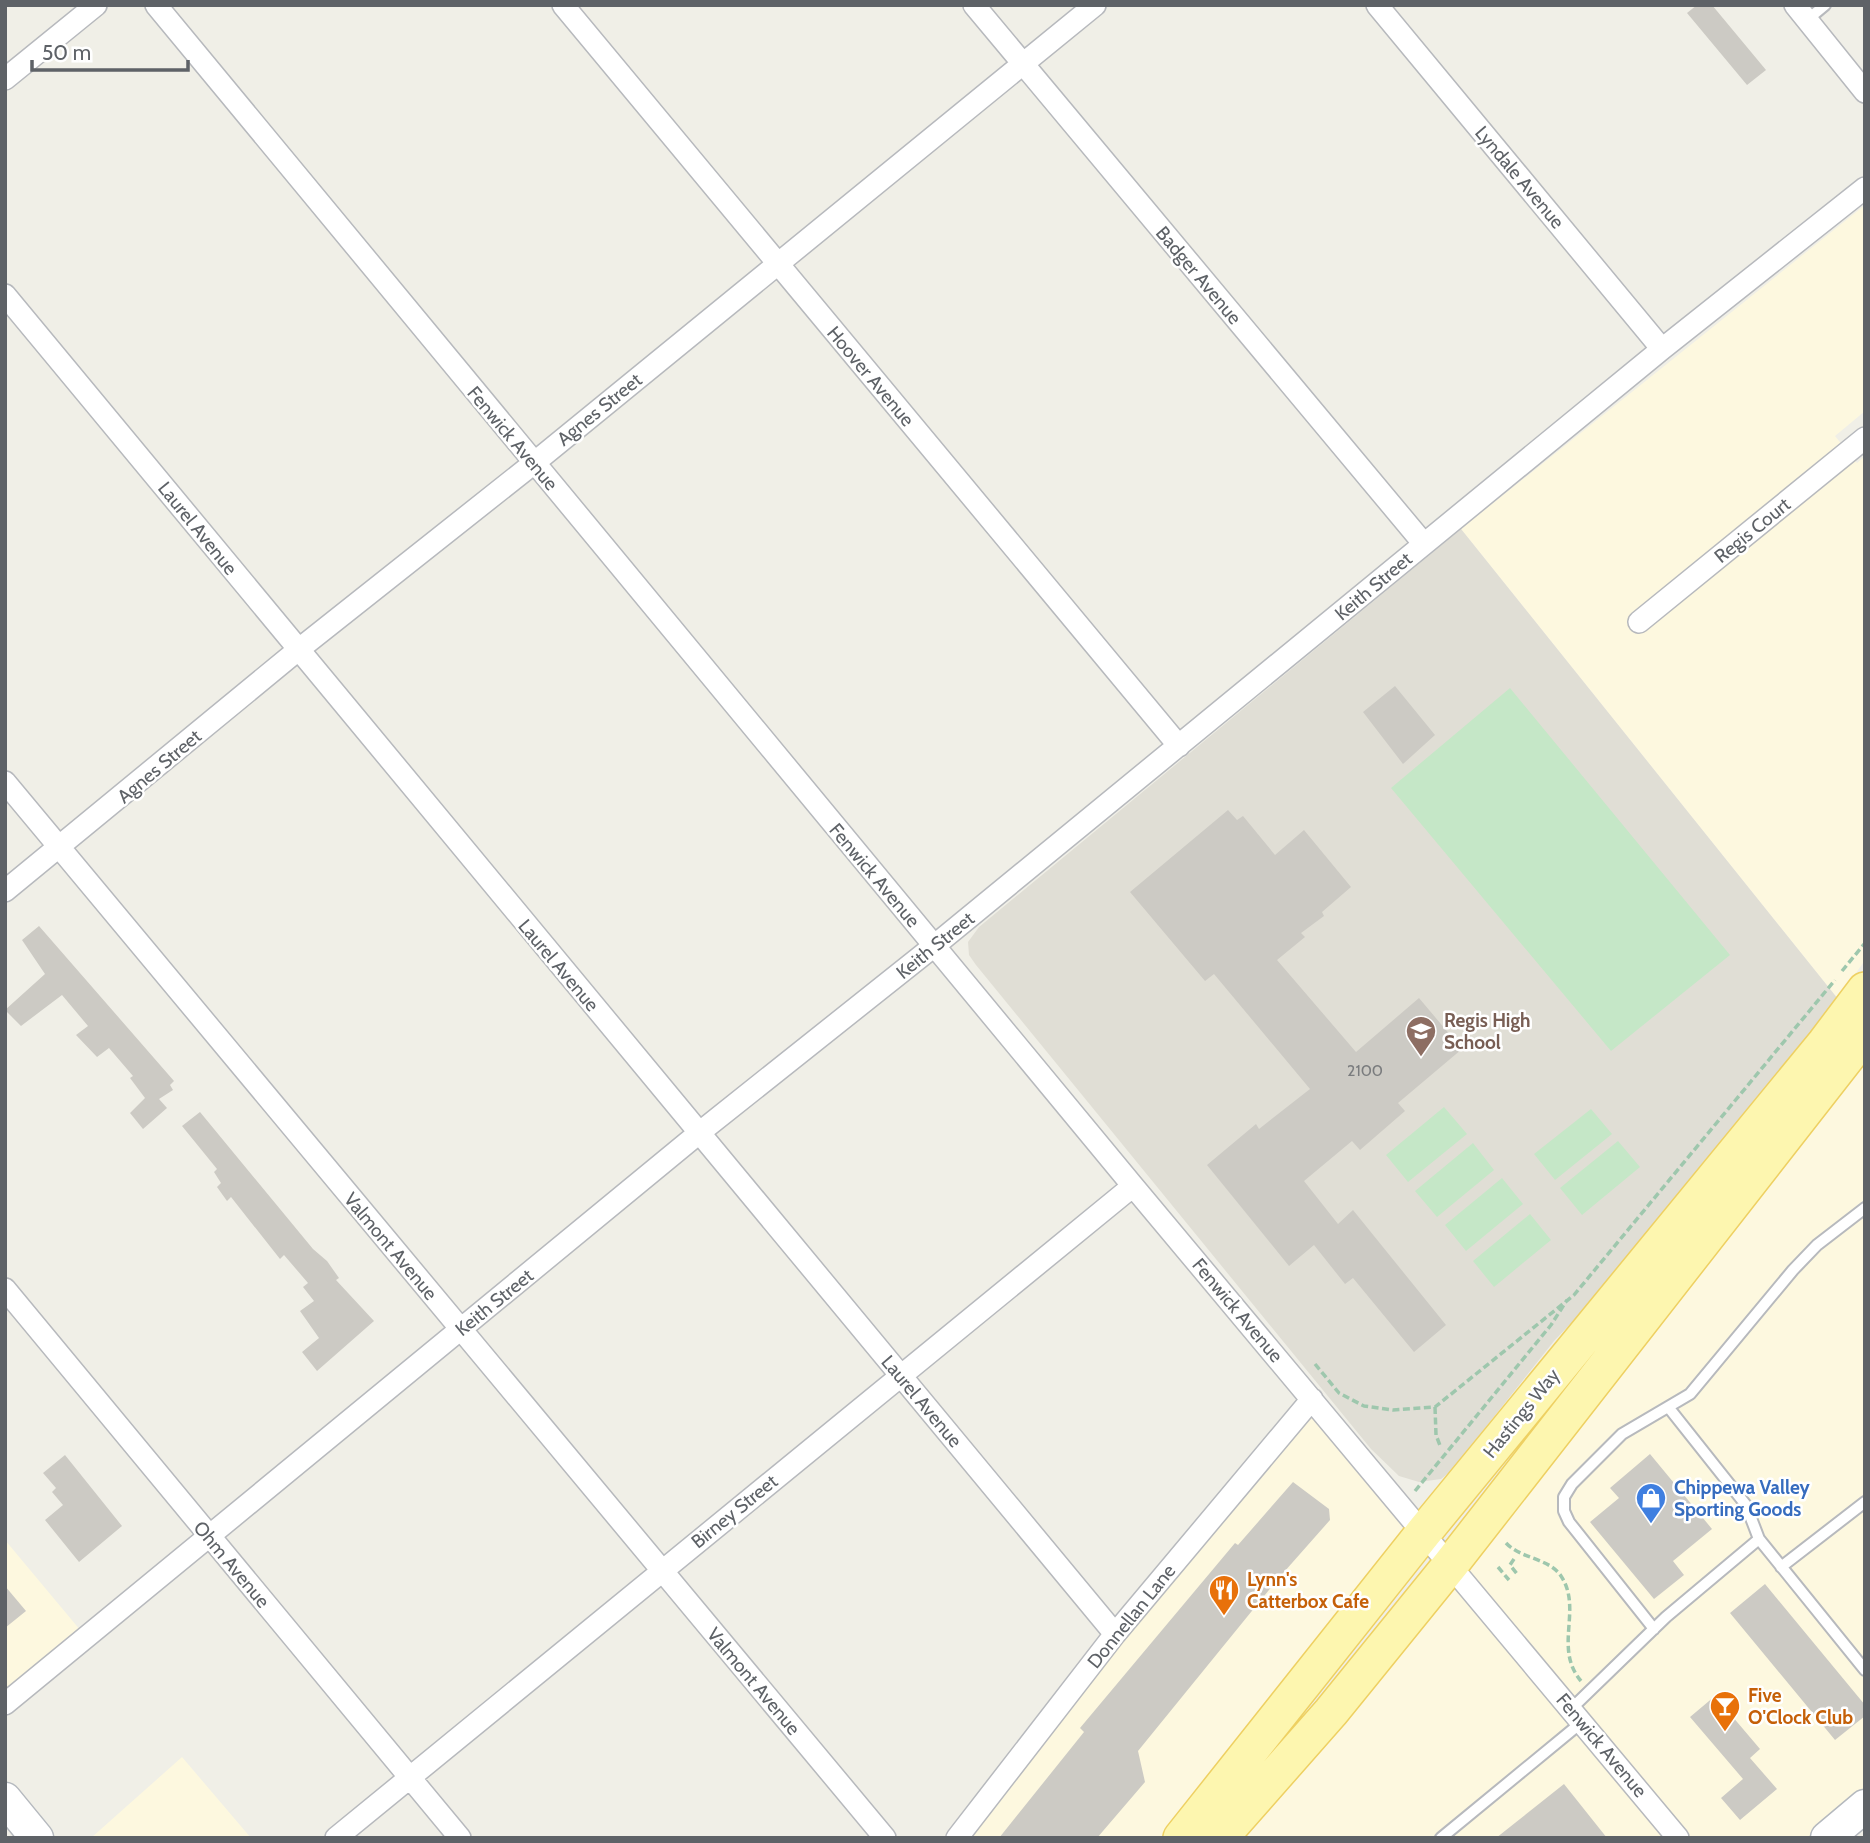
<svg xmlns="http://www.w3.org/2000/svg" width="1870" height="1843" font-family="Cabin,sans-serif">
<rect width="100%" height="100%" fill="#f0efe7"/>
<path fill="#fdf8df" d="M1865 205V411L1835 436 1857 463 1865 456V960L1838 999 1461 529Z
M1865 1034V1806L1827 1838H1231Z
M1312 1399 1424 1532 1181 1838H957Z
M5 1540 86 1637 5 1704Z
M182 1757 251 1838H91Z"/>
<path fill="#e0ded5" d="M1461 529 1838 999 1613 1279 1554 1341 1451 1471 1441 1479 1419 1482 1399 1476 1371 1449 976 965 969 955 968 942 979 927Z"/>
<path fill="#c5e7c7" d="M1510 688 1730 955 1611 1051 1391 788Z
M1444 1107 1467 1134 1408 1182 1386 1155Z
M1591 1109 1612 1134 1555 1180 1534 1154Z
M1618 1141 1640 1167 1582 1215 1560 1188Z
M1473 1143 1494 1170 1437 1217 1415 1191Z
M1502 1178 1523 1204 1466 1251 1445 1225Z
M1530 1214 1551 1240 1494 1287 1473 1261Z"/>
<path fill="#cccac4" d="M1697 5H1712L1766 70 1747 85 1687 13Z
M1395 686 1435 735 1403 764 1363 712Z
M1228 810 1237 820 1243 816 1275 855 1304 830 1351 887 1322 912 1324 916 1301 933 1305 937 1277 960 1356 1052 1419 998 1462 1049 1398 1103 1405 1111 1360 1150 1352 1141 1304 1181 1338 1224 1353 1210 1446 1325 1414 1352 1353 1278 1345 1284 1314 1245 1289 1266 1207 1165 1256 1124 1259 1129 1310 1089 1214 974 1205 981 1130 892Z
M39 926 174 1081 170 1085 173 1090 159 1099 167 1108 143 1129 130 1113 145 1098 130 1078 133 1076 109 1048 97 1057 76 1035 88 1026 62 995 21 1026 5 1010 45 974 22 940Z
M200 1112 313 1249 327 1261 339 1278 336 1280 374 1321 317 1371 302 1352 319 1338 300 1311 314 1301 303 1287 308 1283 284 1255 280 1259 231 1197 227 1201 217 1187 221 1183 214 1172 217 1169 182 1126Z
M1650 1454 1712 1529 1673 1561 1684 1575 1654 1599 1590 1522 1619 1498 1610 1488Z
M65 1455 122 1526 79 1562 45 1520 63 1505 52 1492 56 1488 43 1473Z
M1293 1482 1329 1509 1330 1520 1277 1580 1138 1751 1145 1782 1097 1838H999L1084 1732 1080 1728 1235 1543 1238 1545Z
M1765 1584 1865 1705V1716L1835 1740 1730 1613Z
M5 1586 26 1611 5 1628Z
M1715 1696 1760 1749 1750 1758 1777 1789 1740 1820 1721 1798 1743 1779 1690 1717Z
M1564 1784 1607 1838H1496Z"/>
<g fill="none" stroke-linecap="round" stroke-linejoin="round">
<g stroke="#b7b9bd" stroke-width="14">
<path id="lane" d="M1807 20 1825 5
M1669 1408 1746 1505 1759 1539 1865 1670
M1781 1567 1865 1502
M1654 1629 1569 1522 1564 1511V1497L1572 1484 1622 1434 1690 1394 1793 1270 1817 1245 1865 1208
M1571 1709 1666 1617 1759 1539
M1441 1838 1582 1722"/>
</g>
<g stroke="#b7b9bd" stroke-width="24">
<path id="street" d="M156 5 1133 1186 1678 1838
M563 5 1179 746
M974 5 1424 544
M1377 5 1662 349
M1795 5 1865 92
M5 79 96 5
M5 295 1115 1634
M1639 622 1865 438
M5 782 885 1838
M5 891 298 650 534 463 1095 5
M5 1289 460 1838
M5 1704 699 1133 934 946 1662 349 1865 188
M336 1838 1133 1186
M957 1838 1115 1634 1312 1399"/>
</g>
<g stroke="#b5b9be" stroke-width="35">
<path id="secondary" d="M5 1799 37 1838
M1827 1838 1865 1806"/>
</g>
<g stroke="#eed062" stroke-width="38">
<path id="primary" d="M1181 1838 1424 1532 1825 1043 1865 990
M1220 1838 1331 1712 1451 1564 1865 1034"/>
</g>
<path stroke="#9ec7ad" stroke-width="3.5" stroke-dasharray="7 3.5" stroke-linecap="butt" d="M1842 971 1865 943
M1315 1364 1339 1393 1364 1406 1393 1410 1435 1407 1574 1295 1835 980
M1435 1407 1436 1435 1441 1448
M1415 1491 1551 1325 1567 1300
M1506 1543C1521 1559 1549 1558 1561 1576 1583 1609 1553 1648 1581 1681
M1514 1559 1510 1565 1518 1575
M1498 1567 1509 1580"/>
<use href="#lane" stroke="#fff" stroke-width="10"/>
<use href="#street" stroke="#fff" stroke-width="21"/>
<use href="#secondary" stroke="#fff" stroke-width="32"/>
<use href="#primary" stroke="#fdf6af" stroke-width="35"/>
</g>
<defs>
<g id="school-pin" transform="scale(1.575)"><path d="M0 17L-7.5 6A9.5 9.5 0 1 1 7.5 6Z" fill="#8d6e63" stroke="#fff"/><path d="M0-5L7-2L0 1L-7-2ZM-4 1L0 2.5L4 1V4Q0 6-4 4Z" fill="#fff"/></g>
<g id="shop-pin" transform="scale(1.575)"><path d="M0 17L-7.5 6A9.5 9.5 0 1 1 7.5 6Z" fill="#3f7fe0" stroke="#fff"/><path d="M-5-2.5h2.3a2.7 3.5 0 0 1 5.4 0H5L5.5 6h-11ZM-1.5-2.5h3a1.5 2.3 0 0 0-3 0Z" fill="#fff"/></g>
<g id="restaurant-pin" transform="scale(1.575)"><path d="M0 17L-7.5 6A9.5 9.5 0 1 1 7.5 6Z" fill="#e8710a" stroke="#fff"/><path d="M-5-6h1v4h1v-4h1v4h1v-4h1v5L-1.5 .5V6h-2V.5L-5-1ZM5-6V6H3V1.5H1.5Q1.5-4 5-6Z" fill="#fff"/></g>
<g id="bar-pin" transform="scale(1.575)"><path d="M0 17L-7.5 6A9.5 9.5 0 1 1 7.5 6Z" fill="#e8710a" stroke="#fff"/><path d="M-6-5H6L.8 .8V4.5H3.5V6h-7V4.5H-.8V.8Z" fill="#fff"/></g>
</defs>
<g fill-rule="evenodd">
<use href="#school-pin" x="1421" y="1031"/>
<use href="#shop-pin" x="1651" y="1498"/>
<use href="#restaurant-pin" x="1224" y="1590"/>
<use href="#bar-pin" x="1725" y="1706"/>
</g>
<g text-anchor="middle" stroke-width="5" stroke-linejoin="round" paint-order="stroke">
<g font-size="16" fill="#7a7c7e">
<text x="1365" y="1076">2100</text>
</g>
<g font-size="19" fill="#5e6267" stroke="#fff">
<text transform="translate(1520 177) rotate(50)" y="7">Lyndale Avenue</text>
<text transform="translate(1199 275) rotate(50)" y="7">Badger Avenue</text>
<text transform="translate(871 376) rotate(50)" y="7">Hoover Avenue</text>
<text transform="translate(599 409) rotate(-39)" y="7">Agnes Street</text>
<text transform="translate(513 438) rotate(50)" y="7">Fenwick Avenue</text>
<text transform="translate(198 528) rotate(51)" y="7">Laurel Avenue</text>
<text transform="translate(1752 530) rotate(-39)" y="7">Regis Court</text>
<text transform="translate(1373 586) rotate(-40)" y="7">Keith Street</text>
<text transform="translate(159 766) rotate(-40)" y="7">Agnes Street</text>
<text transform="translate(875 875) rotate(50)" y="7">Fenwick Avenue</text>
<text transform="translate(935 945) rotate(-39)" y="7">Keith Street</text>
<text transform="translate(559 965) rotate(50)" y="7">Laurel Avenue</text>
<text transform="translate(391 1246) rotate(50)" y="7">Valmont Avenue</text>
<text transform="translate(494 1302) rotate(-39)" y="7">Keith Street</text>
<text transform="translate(1238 1310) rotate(50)" y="7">Fenwick Avenue</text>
<text transform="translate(922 1401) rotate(50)" y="7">Laurel Avenue</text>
<text transform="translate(1521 1413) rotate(-51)" y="7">Hastings Way</text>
<text transform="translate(734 1511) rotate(-39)" y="7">Birney Street</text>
<text transform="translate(232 1564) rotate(50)" y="7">Ohm Avenue</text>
<text transform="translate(1131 1616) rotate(-51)" y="7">Donnellan Lane</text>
<text transform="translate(754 1681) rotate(50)" y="7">Valmont Avenue</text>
<text transform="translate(1602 1745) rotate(50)" y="7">Fenwick Avenue</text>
</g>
<g font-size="19" font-weight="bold" fill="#785e54" stroke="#fff" text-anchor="start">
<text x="1444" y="1027">Regis High<tspan x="1444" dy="22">School</tspan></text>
</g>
<g font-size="19" font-weight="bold" fill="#366cbe" stroke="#fff" text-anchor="start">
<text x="1674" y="1494">Chippewa Valley<tspan x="1674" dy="22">Sporting Goods</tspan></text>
</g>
<g font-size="19" font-weight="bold" fill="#c56008" stroke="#fff" text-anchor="start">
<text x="1247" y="1586">Lynn's<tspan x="1247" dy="22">Catterbox Cafe</tspan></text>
<text x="1748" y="1702">Five<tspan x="1748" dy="22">O'Clock Club</tspan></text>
</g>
</g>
<rect width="1870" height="1843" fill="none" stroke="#5e6267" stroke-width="14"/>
<path d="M32 60v10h156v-10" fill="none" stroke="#5e6267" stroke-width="3.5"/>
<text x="42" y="60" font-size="21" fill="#5e6267" stroke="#ffffff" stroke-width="5" paint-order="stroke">50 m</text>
</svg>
